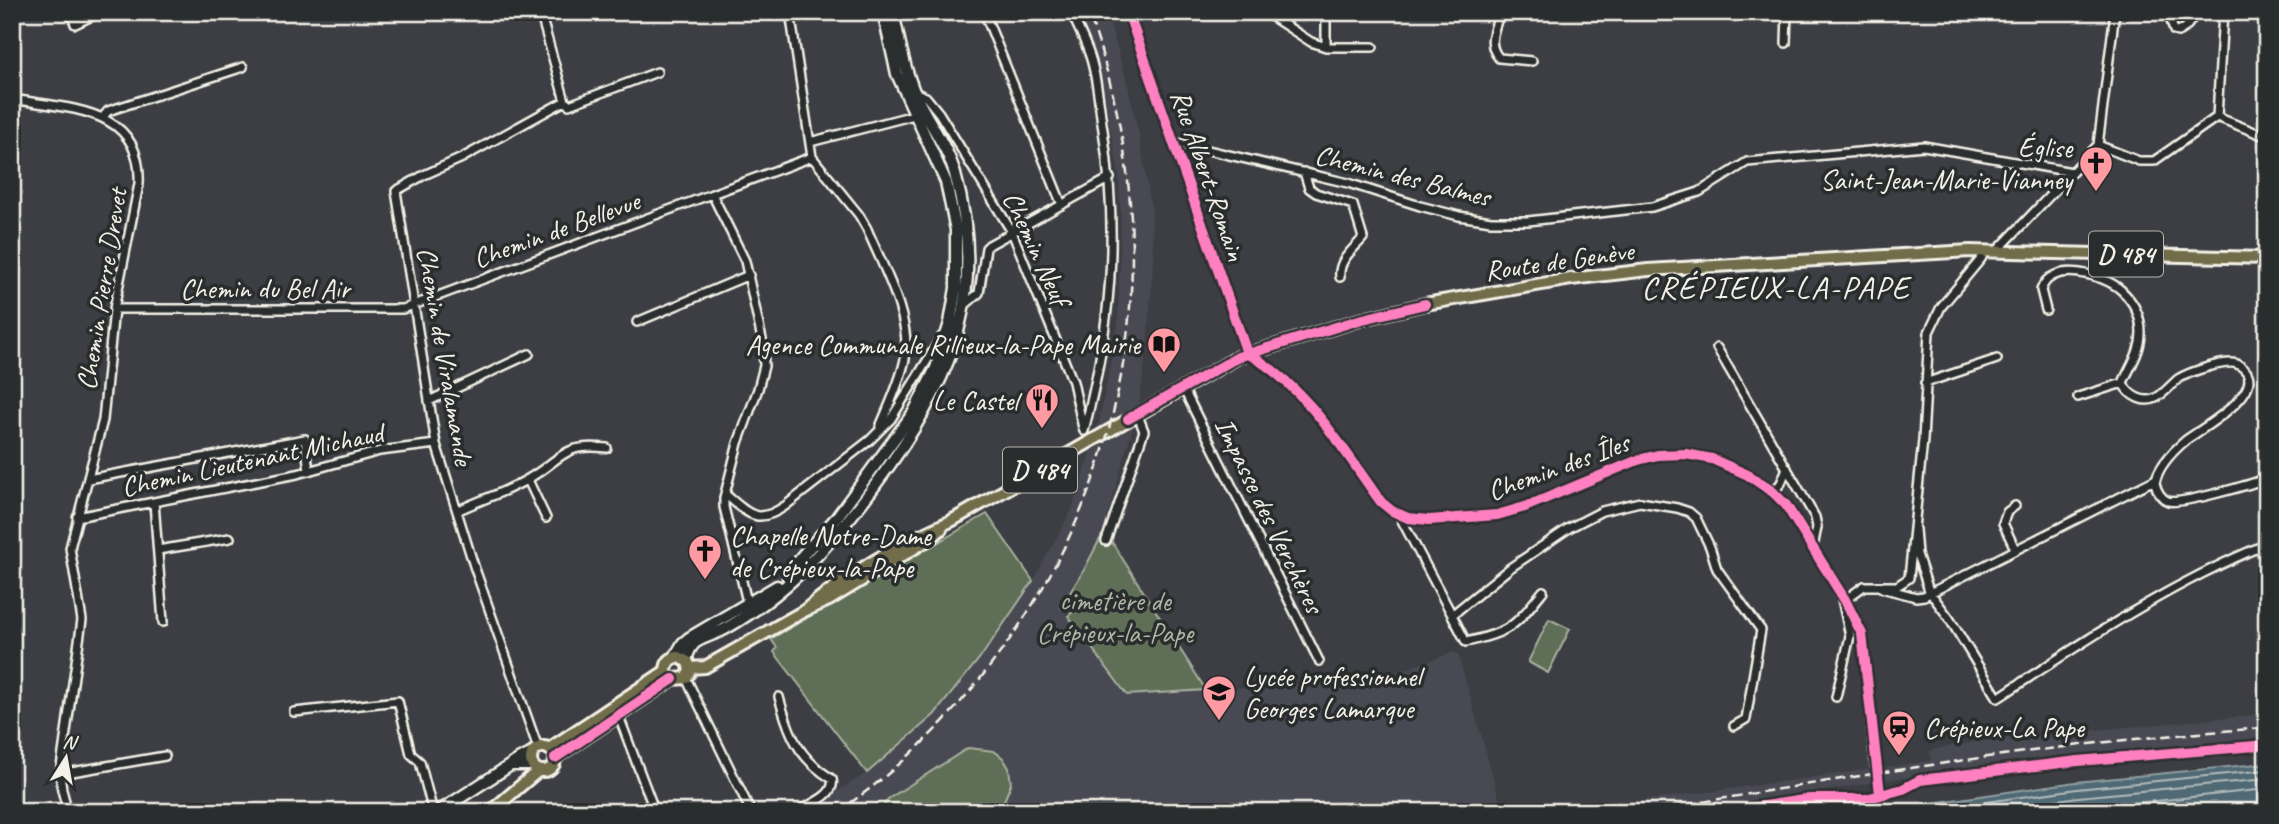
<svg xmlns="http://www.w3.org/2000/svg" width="2279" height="824" font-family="Caveat,sans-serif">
<rect width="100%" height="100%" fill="#3d3e43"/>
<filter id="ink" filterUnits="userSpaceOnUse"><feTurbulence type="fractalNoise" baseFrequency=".0143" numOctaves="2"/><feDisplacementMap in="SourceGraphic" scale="14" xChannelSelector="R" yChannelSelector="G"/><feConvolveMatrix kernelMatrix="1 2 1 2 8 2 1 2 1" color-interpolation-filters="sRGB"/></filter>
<g filter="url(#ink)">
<path fill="#4a4952" d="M1078 12H1106L1126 78 1139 134 1152 213 1153 262 1147 348 1139 404 1098 428 1118 323 1121 223 1119 175 1099 65Z
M1133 427 1102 535 1084 570 1061 607 1127 695 1361 680 1393 674 1453 652 1458 654 1503 812H802L867 773 934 715 983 654 1033 581 1071 511 1092 451Z
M2267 714V741L2155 748 1930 778H1899L1702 812H1562L1931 761 1930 750 1987 740Z"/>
<path fill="#5e6e56" stroke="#a9b09f" stroke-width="2" d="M987 514 1033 581 983 654 934 715 867 773 774 652 777 648 771 639Z
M1102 535 1110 539 1206 690 1127 695 1068 616 1074 611 1070 605 1062 609 1061 607 1084 570Z
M1549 619 1570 629 1548 673 1528 662Z
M968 748 994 751 1003 758 1009 768 1011 784 1004 801 987 812H880L888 799Z"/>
<path fill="#4f6974" stroke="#919fa2" stroke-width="2" d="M2267 763V812H1870L2076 782Z"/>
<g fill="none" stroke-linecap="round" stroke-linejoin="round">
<path stroke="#b2bbba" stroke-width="2" d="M1917 812 2077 789 2267 770
M1978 812 2078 797 2267 779
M2052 812 2267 789"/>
<path stroke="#58595c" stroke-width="7" stroke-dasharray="7 3.5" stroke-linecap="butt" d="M1875 766 1880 794"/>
<g stroke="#f4f1e8" stroke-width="12">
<path id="street" d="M71 12 75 24 100 12
M540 12 565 101
M984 12 1062 205
M1071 12C1078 27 1085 41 1090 56 1098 80 1099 106 1103 130 1119 238 1111 326 1084 431
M1128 12 1247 353C1307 387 1342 448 1381 502L1392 511 1408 518 1429 520 1497 515 1525 507 1638 460 1658 455 1686 454 1712 459 1748 475 1773 492 1786 505 1845 600 1862 634 1875 766
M1265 12 1311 42 1326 47
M1326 12V47H1373
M1500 12C1495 29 1486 43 1499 58L1532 61
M2173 12 2171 21 2174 31 2178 32 2186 27 2197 12
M1786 43 1787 12
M914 92 926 97 939 113 1012 232 1073 382 1083 428
M12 99C69 109 143 107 139 184L114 309 103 420 70 548 82 620 60 774 62 790 68 812
M103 117 108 111 243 67
M2217 117 2223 12
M2217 117 2267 137
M810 142 918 114
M1174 142 1348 183 1420 206 1459 216 1491 221H1528L1652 207 1699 192 1747 162 1924 146 2072 172
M2098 145 2139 161H2154L2217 117
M812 157 859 215 867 229C883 267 912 318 905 359 900 383 889 405 880 427
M1304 172 1309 188 1316 193 1353 205 1363 238C1353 250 1338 260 1340 277
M1996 252 2098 145 2115 12
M965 305 979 293 986 248 989 245 1110 178
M114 309H403L712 194
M2046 310 2041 290C2051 260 2103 274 2121 290 2133 301 2141 316 2141 333 2141 352 2130 366 2123 383 2126 390 2131 395 2138 398 2156 406 2166 389 2178 379 2189 372 2229 358 2239 365 2276 388 2199 430 2186 440 2173 451 2158 467 2155 483 2157 491 2160 498 2168 501 2180 505 2253 484 2267 478
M637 322 749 275
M1717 348 1815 517 1817 527 1813 548
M1925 383 1997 359
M1183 388 1319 661
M2078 397 2123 383
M429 401 529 354
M88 479 305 439 309 471
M528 480 546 518
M1773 492 1781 483 1787 468
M725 494C748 513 756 526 785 506L870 440 891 419 943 335
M154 502 163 622
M457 511C480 500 506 492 528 479 563 459 561 443 607 448
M1399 515 1452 615 1510 568 1569 528 1602 511 1640 502 1677 508 1689 512 1696 518 1710 547 1717 569 1761 630 1746 719 1734 726
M77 517 297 474 380 451 436 444
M1915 529 1917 554 1929 591 1949 618 1998 698C2084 641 2171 583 2267 544
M1106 541 1144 431 1137 413
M2015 549 2003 523 2007 512 2015 506
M158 550 230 538
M1882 588 1916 597 1924 596 2156 479
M1845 600 1864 586H1897L1909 578 1923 440 1929 332 1941 307 1981 259 1985 251
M748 606 724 507V498L738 443 758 389 764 366 763 344 745 261 712 194 812 157 790 12
M1452 615 1466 642C1511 632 1515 626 1543 591
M686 678 751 812
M779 697C789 734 798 758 832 779 836 796 809 804 797 812
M1836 697 1850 636 1842 599
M294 712 398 701 411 754 420 762 433 812
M618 714 655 812
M538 748 474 566 436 444 396 191 424 175 462 158 565 101 569 105 657 72
M60 774 165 756"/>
</g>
<g stroke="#f4f1e8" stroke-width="15">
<path id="secondary" d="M788 577 802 556 837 517 914 412 936 368 950 323 956 288V230L946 182 897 74 883 12
M675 657 683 643 689 638 777 586
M686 660C688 653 690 646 696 642 705 636 716 634 725 629 753 613 778 594 801 572 833 540 863 503 889 466 955 373 987 289 955 174 947 145 927 121 915 94 904 68 899 39 893 12
M513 765H531
M438 812 520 759 531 754"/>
</g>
<g stroke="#f4f1e8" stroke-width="16">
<path id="primary" d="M804 611C848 574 899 544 951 521L1238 357 1359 320 1425 304 1571 279 1648 270 1970 251 2267 258
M690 668 705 667 804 611 829 600 931 538 941 529
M531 759a12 12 0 1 1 24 0a12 12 0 1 1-24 0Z
M549 749 666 671C666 662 671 657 679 657L688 662 690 671 686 678 673 679 555 758
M490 812 538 771"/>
</g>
<use href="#street" stroke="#2a2d2e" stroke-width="7"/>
<use href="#secondary" stroke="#2a2d2e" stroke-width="10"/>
<use href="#primary" stroke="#716d4b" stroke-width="10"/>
<path stroke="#f4f1e8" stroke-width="2.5" stroke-dasharray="10 5" stroke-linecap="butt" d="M837 812C893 775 941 728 983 675 1135 485 1172 241 1088 12
M1643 812C1850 777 2057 741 2267 728"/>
<g stroke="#2a2d2e" stroke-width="15">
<path id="cycleway" d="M1128 12 1247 353
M1247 353C1307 387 1342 448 1381 502L1392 511 1408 518 1429 520 1497 515 1525 507 1638 460 1658 455 1686 454 1712 459 1748 475 1773 492 1786 505 1845 600 1862 634 1880 794
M1128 419 1238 357 1359 320 1425 304
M555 758 673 679
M1725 812 1810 799H1866L1903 789 1920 780 2078 761 2267 745"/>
</g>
<use href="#cycleway" stroke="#ff80c0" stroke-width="10"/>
</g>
</g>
<defs>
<g id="church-pin" transform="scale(1.75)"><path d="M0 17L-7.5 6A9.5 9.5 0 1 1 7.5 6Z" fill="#ff9aa2" stroke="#2a2d2e"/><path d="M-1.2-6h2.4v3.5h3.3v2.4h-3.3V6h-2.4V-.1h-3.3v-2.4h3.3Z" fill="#111"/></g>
<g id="library-pin" transform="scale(1.75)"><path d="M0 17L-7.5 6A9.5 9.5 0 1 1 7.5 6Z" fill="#ff9aa2" stroke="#2a2d2e"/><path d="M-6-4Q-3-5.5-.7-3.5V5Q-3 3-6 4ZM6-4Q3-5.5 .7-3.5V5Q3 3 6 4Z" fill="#111"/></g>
<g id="restaurant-pin" transform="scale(1.75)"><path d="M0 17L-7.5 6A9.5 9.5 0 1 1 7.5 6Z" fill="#ff9aa2" stroke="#2a2d2e"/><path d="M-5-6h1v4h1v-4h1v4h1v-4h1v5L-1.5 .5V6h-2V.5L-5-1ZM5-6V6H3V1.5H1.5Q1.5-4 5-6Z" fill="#111"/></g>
<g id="school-pin" transform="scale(1.75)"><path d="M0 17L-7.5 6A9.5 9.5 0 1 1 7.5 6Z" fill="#ff9aa2" stroke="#2a2d2e"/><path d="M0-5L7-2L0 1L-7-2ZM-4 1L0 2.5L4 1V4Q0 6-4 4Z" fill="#111"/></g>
<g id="station-pin" transform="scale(1.75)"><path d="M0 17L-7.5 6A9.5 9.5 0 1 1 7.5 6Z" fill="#ff9aa2" stroke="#2a2d2e"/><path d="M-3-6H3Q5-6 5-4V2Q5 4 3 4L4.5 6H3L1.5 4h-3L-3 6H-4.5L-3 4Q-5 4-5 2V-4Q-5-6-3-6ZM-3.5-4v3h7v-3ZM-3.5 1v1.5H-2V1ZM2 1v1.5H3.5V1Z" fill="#111"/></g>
</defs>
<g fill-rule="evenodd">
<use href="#church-pin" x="2096" y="163"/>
<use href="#library-pin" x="1164" y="344"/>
<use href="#restaurant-pin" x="1042" y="400"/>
<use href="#church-pin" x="705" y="551"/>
<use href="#school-pin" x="1219" y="692"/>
<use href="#station-pin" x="1899" y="727"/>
</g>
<g text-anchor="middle" stroke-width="7" stroke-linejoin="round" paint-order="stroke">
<g fill="#2a2d2e" stroke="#b7b6b0" stroke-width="2">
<rect x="2089" y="231.5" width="74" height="45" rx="5"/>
<rect x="1003" y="447.5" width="74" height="45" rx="5"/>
</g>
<g font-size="26" font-weight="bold" fill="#f4f1e8">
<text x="2126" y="263">D 484</text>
<text x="1040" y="479">D 484</text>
</g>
<g font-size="28" fill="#f4f1e8" stroke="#2a2d2e" text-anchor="end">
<text x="2072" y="157">Église<tspan x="2072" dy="32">Saint-Jean-Marie-Vianney</tspan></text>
<text x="1140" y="354">Agence Communale Rillieux-la-Pape Mairie</text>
<text x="1018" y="410">Le Castel</text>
<text x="730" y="545" text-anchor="start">Chapelle Notre-Dame<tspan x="730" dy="32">de Crépieux-la-Pape</tspan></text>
<text x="1244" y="686" text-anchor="start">Lycée professionnel<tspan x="1244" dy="32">Georges Lamarque</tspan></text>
<text x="1924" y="737" text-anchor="start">Crépieux-La Pape</text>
</g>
<g font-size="28" fill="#f4f1e8" stroke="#2a2d2e">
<text transform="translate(1209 175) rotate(71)" y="10">Rue Albert-Romain</text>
<text transform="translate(1403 175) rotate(14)" y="10">Chemin des Balmes</text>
<text transform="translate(556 229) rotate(-20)" y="10">Chemin de Bellevue</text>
<text transform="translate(1037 248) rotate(65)" y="10">Chemin Neuf</text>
<text transform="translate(1559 260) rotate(-8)" y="10">Route de Genève</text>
<text x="265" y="298">Chemin du Bel Air</text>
<text transform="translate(101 289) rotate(-81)" y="10">Chemin Pierre Drevet</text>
<text transform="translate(446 356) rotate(80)" y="10">Chemin de Viralamande</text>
<text transform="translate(252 459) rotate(-12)" y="10">Chemin Lieutenant Michaud</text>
<text transform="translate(1558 466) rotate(-20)" y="10">Chemin des Îles</text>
<text transform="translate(1270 515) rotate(64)" y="10">Impasse des Verchères</text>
</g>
<g font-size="28" fill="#b0b6a6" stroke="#2a2d2e">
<text x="1115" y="610">cimetière de<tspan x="1115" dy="32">Crépieux-la-Pape</tspan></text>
</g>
<g font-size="32" letter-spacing="2" fill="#f4f1e8" stroke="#2a2d2e">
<text x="1776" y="298">CRÉPIEUX-LA-PAPE</text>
</g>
</g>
<rect width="2279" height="824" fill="none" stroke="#2a2d2e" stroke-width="42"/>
<rect x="21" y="21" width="2237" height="782" fill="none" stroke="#f4f1e8" stroke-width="2.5" filter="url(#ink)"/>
<g transform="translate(66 758) rotate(11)" stroke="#2a2d2e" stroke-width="5" paint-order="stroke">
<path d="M0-5L12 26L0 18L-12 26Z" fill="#f4f1e8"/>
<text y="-10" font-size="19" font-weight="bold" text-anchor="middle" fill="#f4f1e8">N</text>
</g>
</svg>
